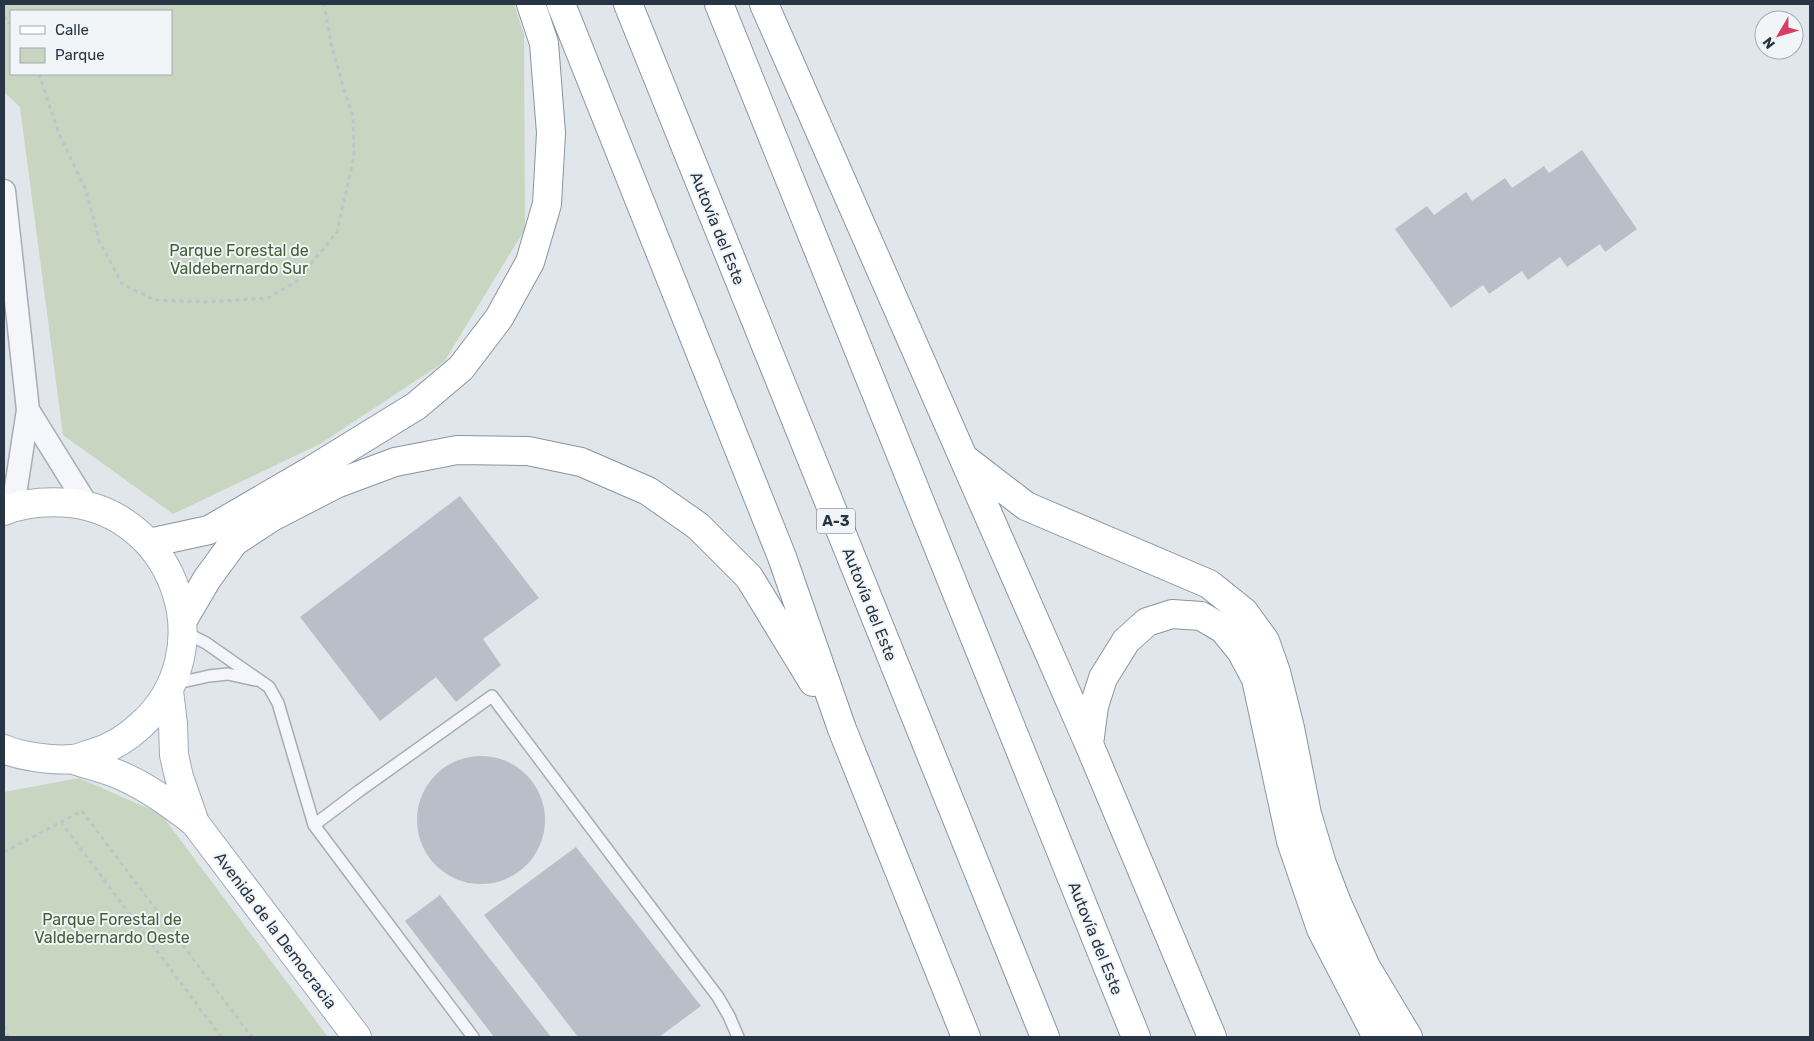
<svg xmlns="http://www.w3.org/2000/svg" width="1814" height="1041" font-family="Rubik,sans-serif">
<rect width="100%" height="100%" fill="#e1e6eb"/>
<path fill="#c8d5c1" fill-rule="evenodd" d="M4 4H514L524 35 525 229 444 362 320 444 173 514 63 435 20 107 4 92ZM11 11H171V74H11Z
M79 778 161 814 328 1037H4V792Z"/>
<path fill="#b8bfc9" d="M1582 150 1637 229 1605 252 1600 244 1567 267 1560 257 1528 280 1522 271 1489 294 1483 285 1451 308 1395 229 1427 206 1434 215 1466 192 1472 201 1505 178 1512 188 1544 166 1549 173Z
M460 496 539 598 483 639 501 665 456 702 436 677 380 721 300 617Z
M417 820a64 64 0 1 1 128 0a64 64 0 1 1-128 0Z
M576 847 701 1006 659 1037H578L484 915Z
M440 895 551 1037H494L405 921Z"/>
<g fill="none" stroke-linecap="round" stroke-linejoin="round">
<g stroke="#a6adb6" stroke-width="14">
<path id="lane" d="M184 632 206 643 269 687 278 703 314 825 473 1037
M173 684 209 676 228 674 255 680
M314 825 359 791 492 696 718 997 729 1016 738 1037"/>
</g>
<g stroke="#a6adb6" stroke-width="25">
<path id="street" d="M4 191 28 410 13 507
M28 410 87 505"/>
</g>
<g stroke="#9fabb7" stroke-width="30">
<path id="primary" d="M4 511C25 502 48 501 71 503 177 516 222 652 141 725 127 738 112 748 93 753 86 755 78 759 71 759 54 761 19 756 4 749
M169 691 173 724 174 755 179 777 195 823
M71 759C85 764 99 767 112 772 142 783 170 803 195 823L357 1037"/>
</g>
<g stroke="#8795a3" stroke-width="30">
<path id="highway" d="M561 4 782 557 842 729 966 1037
M628 4 1045 1037
M719 4 1136 1037
M764 4 1089 744 1212 1037
M965 459 1026 506 1209 584 1244 612 1265 641 1276 672 1290 728 1307 814 1322 864 1337 903 1366 967 1408 1037
M149 543 209 530 312 470 416 406 461 368 499 318 530 262 547 204 551 133 544 43 531 4
M183 620 207 579 234 542 272 517 336 484 395 462 457 450 528 451 581 462 648 491 698 526 749 577 813 682
M1089 744 1094 706 1103 678 1126 641 1147 622 1172 614 1201 616 1223 629 1241 651 1256 679 1291 841 1321 929 1377 1037"/>
</g>
<path stroke="#bfc4ca" stroke-width="3" stroke-dasharray="4 4" stroke-linecap="butt" d="M4 16 11 25
M39 74 59 134 86 190 99 240 122 284 155 300 207 302 268 298 297 281 337 232 354 156 353 117 344 90 331 43 324 4
M61 822 221 1037
M4 852 82 811 252 1037
M4 1026 8 1037"/>
<use href="#lane" stroke="#f4f6f9" stroke-width="11"/>
<use href="#street" stroke="#f4f6f9" stroke-width="22"/>
<use href="#primary" stroke="#fff" stroke-width="28"/>
<use href="#highway" stroke="#fff" stroke-width="28"/>
</g>
<g text-anchor="middle" stroke-width="4" stroke-linejoin="round" paint-order="stroke">
<rect fill="#f1f5f8" stroke="#646f7a" stroke-width="1" x="817" y="508.5" width="38" height="25" rx="4"/>
<g font-size="15" font-weight="bold" fill="#283544">
<text x="836" y="526">A-3</text>
</g>
<g font-size="16" fill="#283544" stroke="#f1f5f8">
<text transform="translate(718 228) rotate(68)" y="6">Autovía del Este</text>
<text transform="translate(870 604) rotate(68)" y="6">Autovía del Este</text>
<text transform="translate(276 930) rotate(53)" y="6">Avenida de la Democracia</text>
<text transform="translate(1096 938) rotate(68)" y="6">Autovía del Este</text>
</g>
<g font-size="16" fill="#416134" stroke="#f1f5f8">
<text x="239" y="256">Parque Forestal de<tspan x="239" dy="18">Valdebernardo Sur</tspan></text>
<text x="112" y="925">Parque Forestal de<tspan x="112" dy="18">Valdebernardo Oeste</tspan></text>
</g>
</g>
<rect width="1814" height="1041" fill="none" stroke="#283544" stroke-width="10"/>
<rect x="10" y="10" width="162" height="65" fill="#f1f5f8" stroke="#a1a8b0"/>
<rect x="20" y="26" width="25" height="8" fill="#ffffff" stroke="#a1a8b0"/>
<text x="55" y="35" font-size="15" fill="#283544">Calle</text>
<rect x="20" y="48" width="25" height="15" fill="#c8d5c1" stroke="#a1a8b0"/>
<text x="55" y="60" font-size="15" fill="#283544">Parque</text>
<g transform="translate(1779 35) rotate(232)"><circle r="24" fill="#f1f5f8" stroke="#a1a8b0"/>
<path d="M0-4L9 19L0 12L-9 19Z" fill="#d93d64"/>
<text y="-8" font-size="14" font-weight="bold" text-anchor="middle" fill="#283544">N</text>
</g>
</svg>
